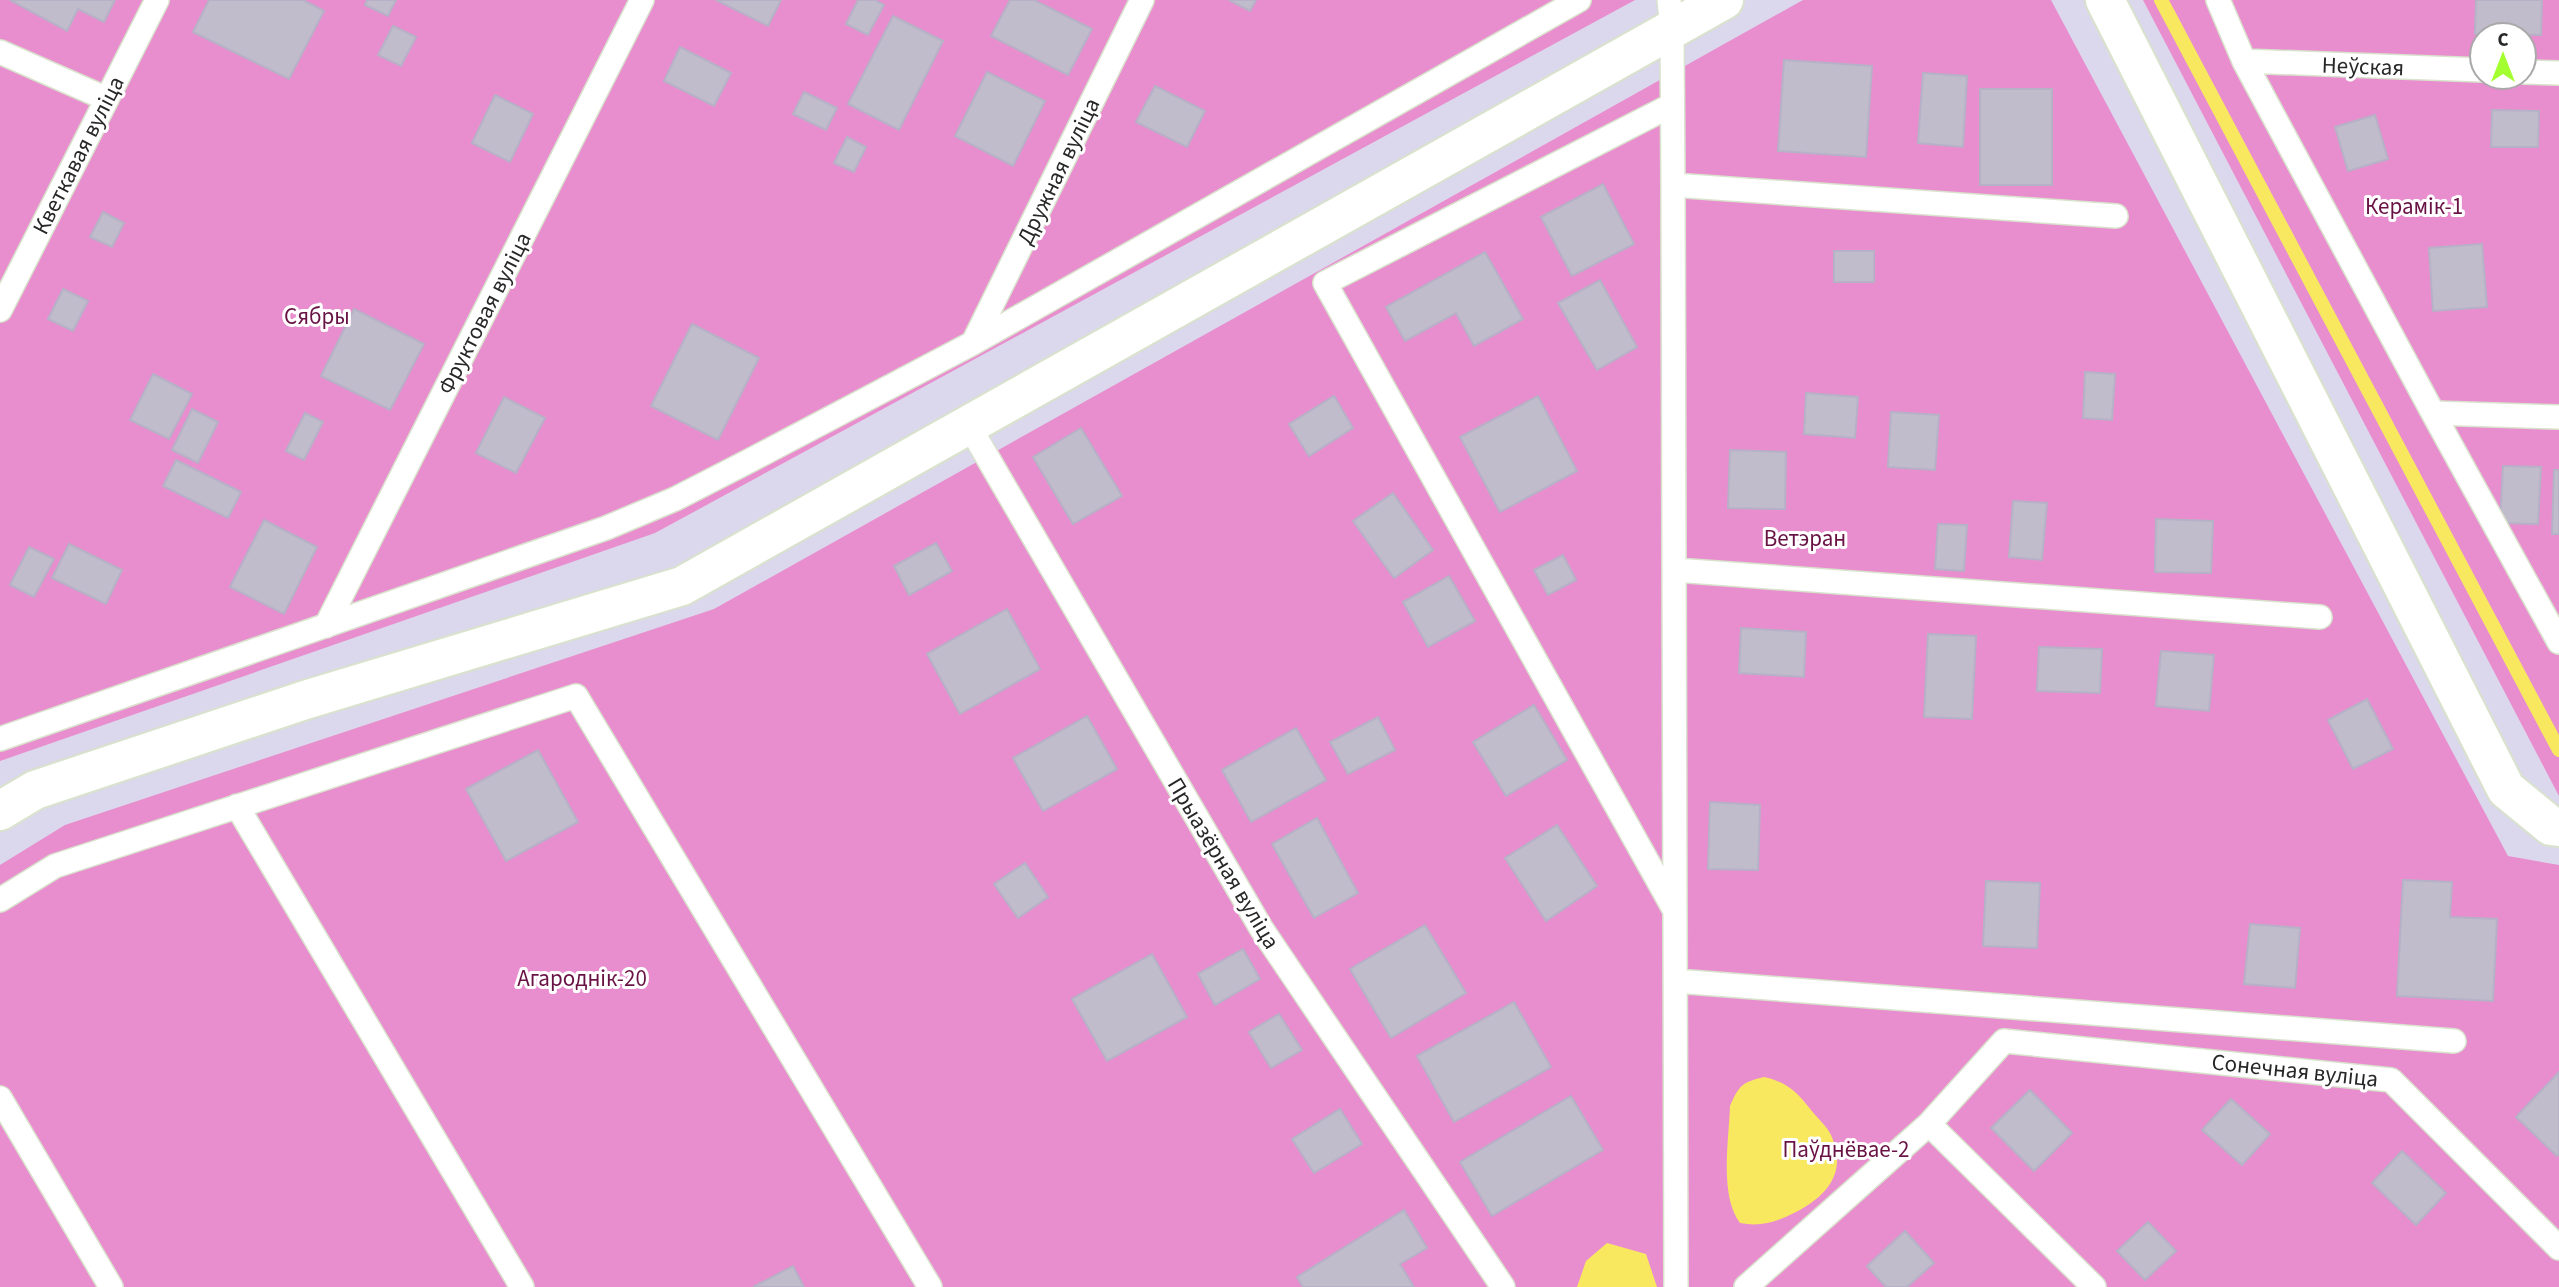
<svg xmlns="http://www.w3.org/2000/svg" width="2559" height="1287" font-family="'Source Sans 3',sans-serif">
<rect width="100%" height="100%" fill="#dbd7ec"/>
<path fill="#e88ece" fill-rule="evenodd" d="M0 0H1635L655 533 0 761Z
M1803 0H2051L2508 856 2559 865V1287H0V865L65 825 714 609Z
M2143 0H2559V796ZM2482 35H2524V77H2482Z"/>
<path fill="#f8e860" d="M1764 1077C1787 1082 1797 1092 1811 1110 1817 1118 1827 1126 1831 1135 1848 1172 1827 1196 1796 1212 1776 1222 1761 1227 1740 1223 1719 1195 1729 1140 1730 1106 1739 1085 1743 1082 1764 1077Z
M1607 1243 1646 1254 1657 1287H1577L1586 1261Z"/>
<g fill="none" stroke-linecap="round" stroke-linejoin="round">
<path stroke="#f8e860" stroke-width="14" d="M2161 0 2559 750"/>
</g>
<path fill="#c0bccc" stroke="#b7b1c7" stroke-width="2" d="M10 0H115L104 22 78 9 67 31Z
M209 0H303L324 11 289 79 193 32Z
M367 0H396L388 16 365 5Z
M716 0H781L768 26Z
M858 0H875L884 5 868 35 846 24Z
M1010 0H1034L1092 29 1068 75 991 36Z
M1229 0H1256L1250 11Z
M2476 0H2542L2541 35 2475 34Z
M893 16 943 41 899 130 848 104Z
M393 26 416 37 401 66 378 55Z
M680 47 731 73 714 106 664 81Z
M1784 60 1872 66 1866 157 1778 151Z
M987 72 1045 101 1013 166 955 136Z
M1923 73 1967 76 1963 147 1918 143Z
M1155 86 1205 111 1187 147 1136 122Z
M1980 89H2052V185H1980Z
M804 92 837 108 826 130 793 114Z
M495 95 533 114 510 162 472 143Z
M2492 110 2539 111 2538 147H2491Z
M2375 115 2388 159 2348 171 2335 127Z
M847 137 866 147 854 172 834 163Z
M1603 184 1634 244 1572 276 1541 217Z
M103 212 124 223 112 247 90 237Z
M2482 244 2487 307 2433 311 2429 248Z
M1834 251H1874V282H1834Z
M1485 252 1523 319 1474 346 1456 313 1405 341 1386 307Z
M1600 280 1637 347 1597 370 1558 303Z
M63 289 88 301 73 331 48 319Z
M354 309 424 344 390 410 321 376Z
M692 324 759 358 718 440 651 406Z
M2085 372 2115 374 2112 420 2083 418Z
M153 374 192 394 169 439 130 420Z
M1806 393 1858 397 1855 438 1804 434Z
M1334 396 1353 428 1309 456 1289 424Z
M1538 396 1577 471 1500 512 1460 437Z
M504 397 545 418 516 473 476 453Z
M192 409 218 422 198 463 172 450Z
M1891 412 1939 415 1935 470 1888 467Z
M305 413 323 422 304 460 286 451Z
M1081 428 1122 496 1073 524 1033 457Z
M1730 450 1786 452 1785 509 1728 508Z
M176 460 241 492 228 518 163 486Z
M2503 466 2541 467 2538 524 2500 523Z
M2554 470H2559V534H2552Z
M1393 493 1433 550 1394 578 1353 521Z
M2013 501 2047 503 2042 560 2009 557Z
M2156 519 2213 521 2211 573 2155 572Z
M264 520 317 547 284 614 230 587Z
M1938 524 1967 525 1964 571 1935 569Z
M936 543 952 571 909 595 894 566Z
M69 544 122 570 106 604 52 578Z
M29 547 54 559 34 597 10 585Z
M1563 555 1576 580 1548 595 1534 570Z
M1449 576 1475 621 1428 647 1403 602Z
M1007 609 1040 669 960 714 927 654Z
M1741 628 1806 632 1804 677 1739 673Z
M1928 634 1976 636 1972 719 1924 717Z
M2039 647 2102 649 2100 693 2037 691Z
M2161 651 2214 655 2209 711 2156 706Z
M2367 699 2393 749 2353 769 2328 720Z
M1534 705 1567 760 1506 796 1473 742Z
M1087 716 1117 769 1043 811 1013 758Z
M1378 717 1395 750 1348 774 1330 742Z
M1296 728 1326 780 1251 822 1222 770Z
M538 750 578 822 506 861 466 789Z
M1710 802 1760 805 1758 870 1708 869Z
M1317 818 1358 893 1314 918 1272 844Z
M1557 825 1597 886 1546 921 1505 858Z
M1025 863 1048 897 1018 918 994 884Z
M2403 880 2452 882 2450 917 2497 919 2493 1001 2397 996Z
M1986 881 2040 883 2037 948 1983 946Z
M2250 924 2300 928 2295 988 2244 984Z
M1425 925 1466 993 1391 1038 1350 969Z
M1243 949 1260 979 1215 1005 1198 974Z
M1152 954 1187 1017 1107 1061 1072 999Z
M1514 1002 1551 1067 1454 1122 1417 1056Z
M1279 1014 1302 1050 1271 1068 1249 1032Z
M2559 1072V1154L2557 1156 2516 1117Z
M2030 1090 2072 1133 2034 1171 1991 1128Z
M1571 1096 1603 1150 1492 1216 1460 1162Z
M2231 1099 2270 1134 2242 1165 2202 1130Z
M1340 1109 1362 1144 1314 1173 1292 1139Z
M2402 1151 2446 1193 2416 1225 2372 1183Z
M1404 1210 1427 1248 1400 1264 1414 1287H1303L1297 1277Z
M2148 1222 2176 1251 2145 1280 2117 1251Z
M1905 1231 1934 1263 1907 1287H1886L1867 1266Z
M793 1266 804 1287H753Z"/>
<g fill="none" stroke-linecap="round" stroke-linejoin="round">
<g stroke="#d9e2cc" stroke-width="26">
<path id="lane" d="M1669 0 1672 30 1673 185 1676 1287
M2218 0 2244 61 2433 413 2559 642
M0 52 107 99
M2244 61 2482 70
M2524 72 2559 73
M1672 105 1325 283 1675 911
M1673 185 2116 216
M0 310 157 0
M973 343 1142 0
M2433 413 2559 417
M968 424 1261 928 1503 1287
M1675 570 2320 617
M326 626 642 0
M0 739 606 528 675 499 749 461 973 343 1579 0
M237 806 522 1287
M0 900 55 866 576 696 930 1287
M1676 981 2454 1041
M0 1098 111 1287
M1929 1124 2094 1287
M1746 1287 1929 1124 2004 1041 2391 1080 2559 1248"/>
</g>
<g stroke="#d9e2cc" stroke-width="42">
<path id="street" d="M2105 0 2506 789 2551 826 2559 827
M0 811 35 790 305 700 682 586 1724 0"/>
</g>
<use href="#lane" stroke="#fff" stroke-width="23"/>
<use href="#street" stroke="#fff" stroke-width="38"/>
</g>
<g text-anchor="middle" stroke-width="6" stroke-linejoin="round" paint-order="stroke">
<g font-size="23" fill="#272727" stroke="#fff">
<text transform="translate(2363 66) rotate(2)" y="8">Неўская</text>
<text transform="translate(78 155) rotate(-63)" y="8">Кветкавая вуліца</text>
<text transform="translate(1058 171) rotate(-64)" y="8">Дружная вуліца</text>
<text transform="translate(484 313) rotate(-63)" y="8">Фруктовая вуліца</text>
<text transform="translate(1224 863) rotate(59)" y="8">Прыазёрная вуліца</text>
<text transform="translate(2295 1070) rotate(6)" y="8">Сонечная вуліца</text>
</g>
<g font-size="23" fill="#691345" stroke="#fff">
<text x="2414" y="214">Керамік-1</text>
<text x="317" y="324">Сябры</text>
<text x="1805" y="546">Ветэран</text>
<text x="582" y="986">Агароднік-20</text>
<text x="1846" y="1157">Паўднёвае-2</text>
</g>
</g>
<g transform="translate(2503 56)"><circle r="33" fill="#ffffff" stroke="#a9a9a9" stroke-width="2"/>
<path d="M0-5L12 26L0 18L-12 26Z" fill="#a4ff31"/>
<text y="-10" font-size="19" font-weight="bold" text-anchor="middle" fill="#272727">С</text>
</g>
</svg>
